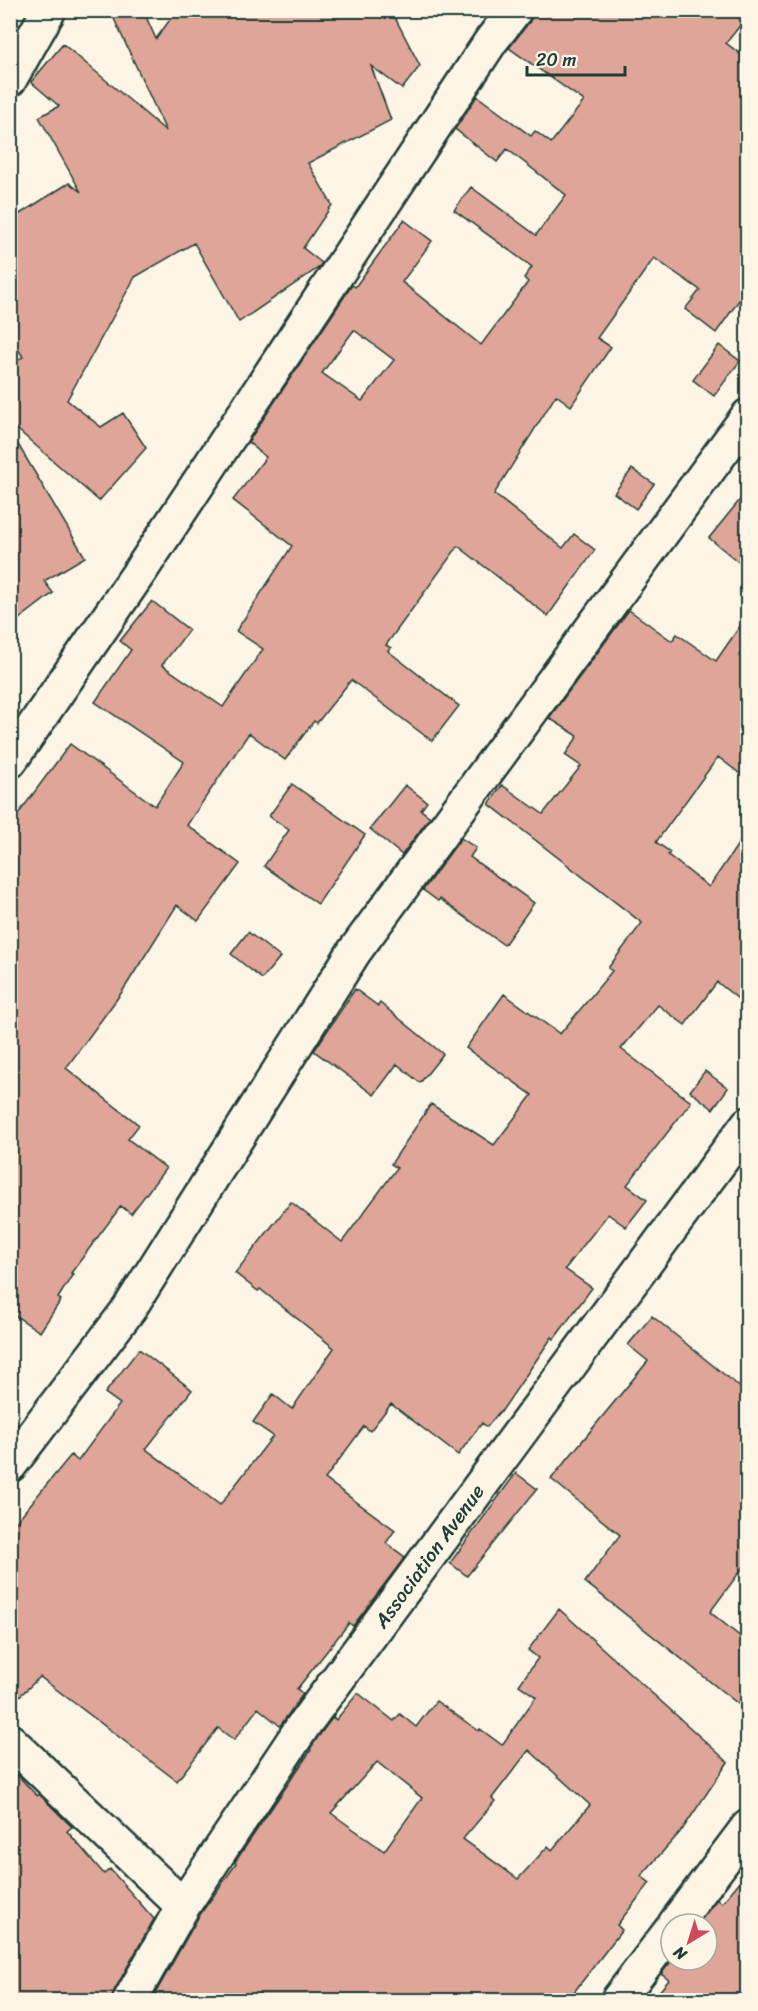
<svg xmlns="http://www.w3.org/2000/svg" width="758" height="2011" font-family="Sriracha,sans-serif">
<rect width="100%" height="100%" fill="#fcf5e5"/>
<filter id="ink" filterUnits="userSpaceOnUse"><feTurbulence type="fractalNoise" baseFrequency=".0167" numOctaves="2"/><feDisplacementMap in="SourceGraphic" scale="12" xChannelSelector="R" yChannelSelector="G"/><feConvolveMatrix kernelMatrix="1 2 1 2 8 2 1 2 1" color-interpolation-filters="sRGB"/></filter>
<g filter="url(#ink)">
<path fill="#dea598" stroke="#1f3d34" stroke-width="1.5" fill-rule="evenodd" d="M110 10H143L156 39 177 10H391L420 66 402 89 371 66 391 120 308 163 332 205 303 248 322 263 318 268 239 322 194 243 135 277 67 400 101 427 123 413 146 448 99 501 10 423V364L23 357 10 335V220L69 183 81 192 39 117 59 106 31 82 63 44 166 131Z
M535 10H747V17L726 43 747 59V289L716 333 685 309 700 290 654 258 597 338 611 347 571 406 556 395 494 494 563 548 574 534 595 550 548 616 458 546 386 645 391 648 388 651 459 706 432 741 351 680 317 723 314 721 285 760 249 733 187 825 240 864 198 921 177 905 122 992 66 1068 139 1125 128 1139 166 1168 131 1214 121 1206 71 1273 73 1274 58 1298 61 1300 40 1332 10 1312V825L70 744 155 806 184 762 95 702 131 650 120 641 152 601 189 630 162 665 223 707 263 649 236 631 292 546 233 500 266 457 248 442 352 285 355 287 404 220 432 241 402 282 481 345 528 282 524 278 532 267 454 210 471 187 536 235 566 195 507 149 497 162 455 129 477 96 531 136 535 131 551 143 584 101 509 48 530 21ZM354 330 394 360 362 401 322 373Z
M719 345 740 361 714 396 693 380Z
M10 431 85 557 44 581 53 593 10 626Z
M632 469 654 484 636 509 614 493Z
M747 491V569L709 538Z
M629 610 672 641 677 634 716 661 747 616V779L718 757 656 842 670 852 668 855 709 887 747 831V1006L717 982 685 1025 658 1005 621 1049 691 1102 627 1185 647 1200 626 1227 608 1214 565 1269 592 1288 554 1339 552 1337 501 1412 500 1411 487 1427 482 1423 458 1455 391 1404 370 1431 364 1426 325 1479 395 1530 386 1543 405 1557 353 1626 349 1623 297 1689 303 1694 280 1726 258 1708 234 1740 218 1728 177 1781 40 1677 10 1705V1529L71 1455 78 1461 120 1404 105 1393 139 1349 192 1390 146 1449 220 1505 273 1436 253 1422 273 1394 292 1409 334 1348 260 1289 258 1291 235 1273 291 1202 342 1242 397 1168 391 1164 431 1104 494 1145 532 1095 466 1048 504 994 560 1034 612 971 608 968 642 923 489 804 502 785 543 814 581 766 565 755 578 736 549 718Z
M292 784 365 835 318 904 264 866 289 830 269 816Z
M405 785 427 802 421 810 430 817 402 855 370 829Z
M461 838 476 848 470 857 534 903 504 945 440 899 438 901 423 890Z
M248 932 280 957 262 979 231 954Z
M355 989 378 1006 380 1003 443 1054 420 1083 397 1064 374 1095 314 1051Z
M705 1071 728 1088 713 1109 690 1091Z
M652 1316 747 1393V1562L710 1612 747 1642V1711L585 1582 620 1535 551 1479 648 1361 628 1345Z
M516 1473 537 1489 467 1576 450 1563Z
M559 1609 728 1762 682 1830 641 1876 650 1883 617 1925 622 1930 567 2001H151L199 1916 236 1864 235 1862 311 1750 310 1749 318 1737 333 1717 336 1720 358 1693 394 1721 400 1714 416 1727 436 1701 479 1731 480 1729 502 1745 536 1697 519 1685 538 1658 528 1650ZM529 1750 590 1805 552 1850 548 1846 518 1879 463 1839 495 1801 492 1798ZM377 1762 422 1798 384 1851 331 1813Z
M10 1767 37 1796 39 1794 72 1827 67 1831 104 1874 110 1869 154 1919 114 1991 111 2001H10Z
M747 1873V1989L738 2001H651L669 1980 661 1974 672 1960H707V1924H698L717 1899 722 1903Z"/>
<g fill="none" stroke-linecap="round" stroke-linejoin="round">
<g stroke="#1f3d34" stroke-width="38">
<path id="minor" d="M10 79 49 10
M10 761 143 567 491 41 515 10
M10 1465 129 1309 354 952 748 416
M10 1741 183 1906
M675 1924 748 1827
M130 2000 183 1906 303 1726 748 1124
M618 2000 671 1930"/>
</g>
<use href="#minor" stroke="#fcf5e5" stroke-width="33"/>
</g>
</g>
<g text-anchor="middle" stroke-width="5" stroke-linejoin="round" paint-order="stroke">
<g font-size="20" fill="#1f3d34" stroke="#fcf5e5">
<text transform="translate(429 1556) rotate(-54)" y="7">Association Avenue</text>
</g>
</g>
<rect width="758" height="2011" fill="none" stroke="#fcf5e5" stroke-width="36"/>
<rect x="18" y="18" width="722" height="1975" fill="none" stroke="#1f3d34" stroke-width="2" filter="url(#ink)"/>
<g transform="translate(689 1942) rotate(218)"><circle r="28" fill="#fcf5e5" stroke="#a4ab9e" stroke-width="1.5"/>
<path d="M0-4.5L10 22L0 15L-10 22Z" fill="#d1495b"/>
<text y="-9" font-size="16" font-weight="bold" text-anchor="middle" fill="#1f3d34">N</text>
</g>
<path d="M527 66v9h98v-9" fill="none" stroke="#1f3d34" stroke-width="3"/>
<text x="536" y="66" font-size="18" fill="#1f3d34" stroke="#fcf5e5" stroke-width="4.5" paint-order="stroke">20 m</text>
</svg>
